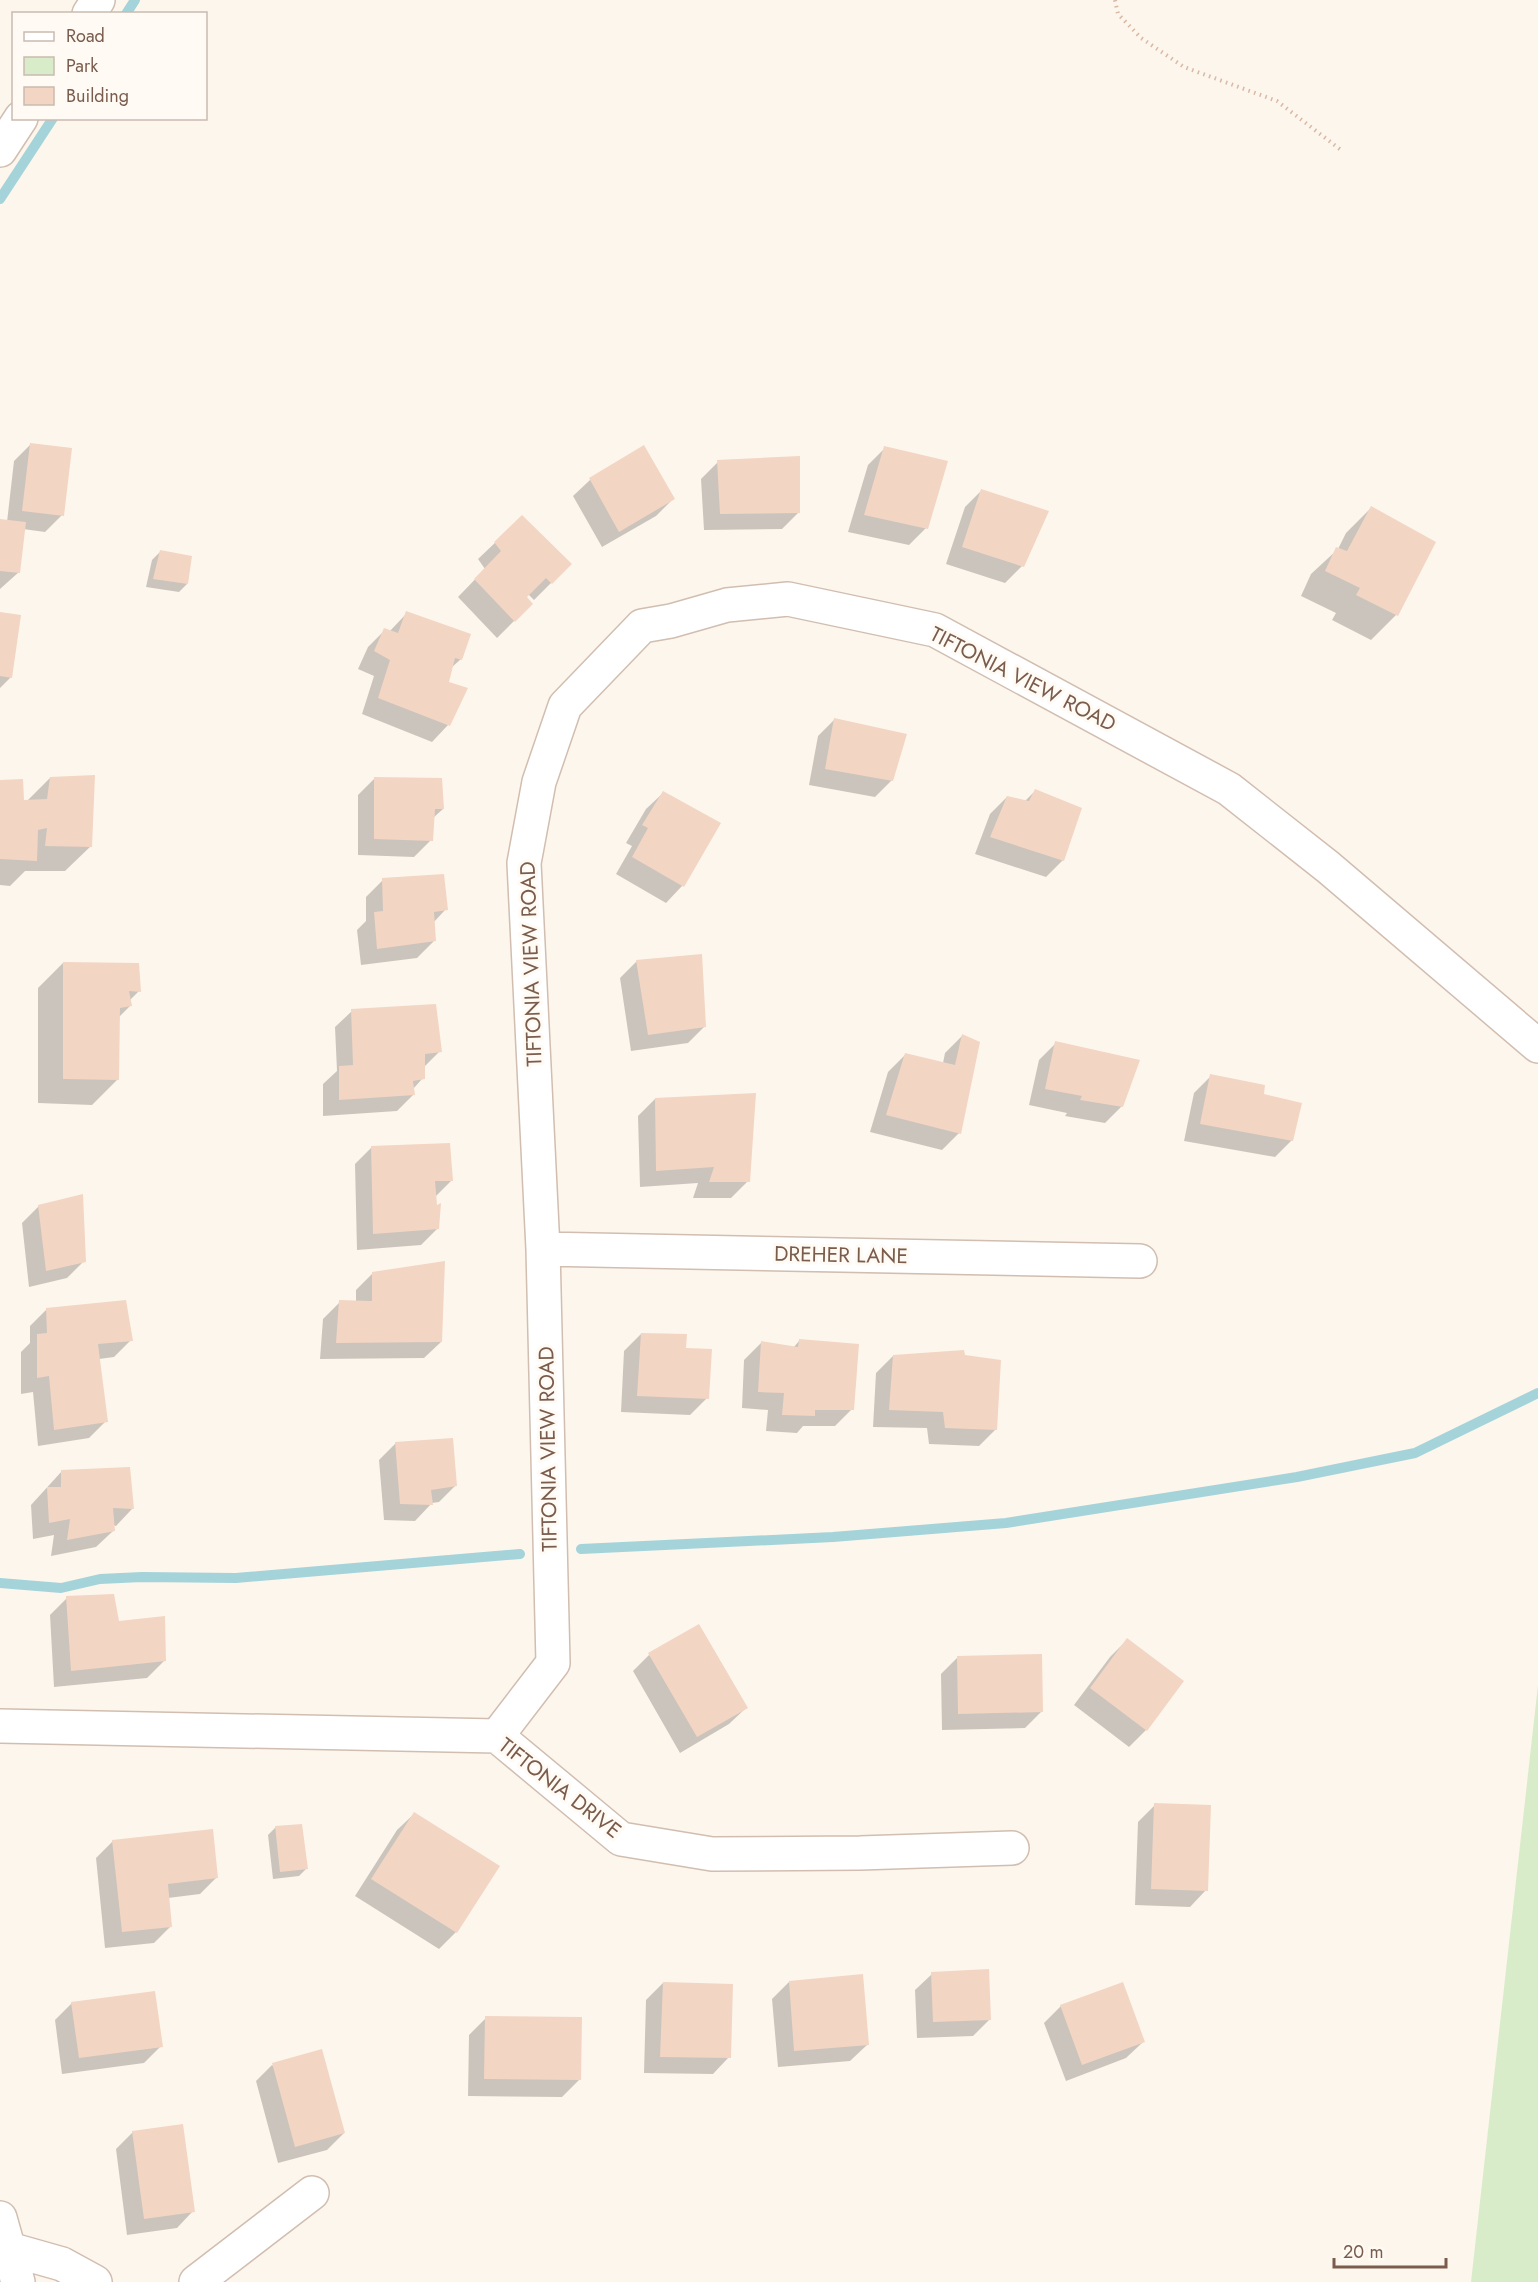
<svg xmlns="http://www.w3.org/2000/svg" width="1538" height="2282" font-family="Jost,sans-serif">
<rect width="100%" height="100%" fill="#fdf6ec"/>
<path fill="#d8ecc9" d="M1538 1685V2282H1471Z"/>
<path fill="#0003" d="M31 444 62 515 45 532 23 529 19 572 0 589V521L7 522 14 461Z
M644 447 673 499 656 516 602 547 573 496 590 480Z
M885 448 926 528 909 545 848 532 868 465Z
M718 462 799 512 782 529 704 530 701 479Z
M982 490 1022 566 1005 583 946 564 965 507Z
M1371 508 1434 543 1396 615 1371 640 1332 620 1336 613 1301 596 1311 574 1338 549 1346 533Z
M522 517 570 564 534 600 528 594 525 597 531 604 497 638 458 597 485 569 478 559Z
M160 552 187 584 179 592 146 587 152 560Z
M0 613 11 677 0 688Z
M407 613 461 659 451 668 448 683V725L432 742 362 714 374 676 358 669 368 647 385 630 389 632Z
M835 719 892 780 875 797 809 785 818 736Z
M50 778 91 846 65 871H25L10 886 0 885V781L23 801H27Z
M375 778 443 809 433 818 431 840 414 857 358 855V795Z
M1035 791 1063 860 1046 877 975 854 990 814 1007 797 1025 801Z
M663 793 719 824 682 886 666 903 616 874 632 846 626 843 646 809Z
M383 880 446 909 433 923 434 941 417 958 361 965 357 930 366 921V897Z
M637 961 705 1026 688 1043 631 1051 620 978Z
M63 963 139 991 129 1001 130 1006 118 1018 117 1080 92 1105 38 1103V988Z
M352 1011 440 1051 423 1068V1078L413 1089 414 1094 397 1111 323 1116V1084L337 1071 335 1027Z
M962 1036 959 1133 942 1150 870 1132 888 1072 905 1055 943 1063 945 1053Z
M1056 1043 1122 1106 1105 1123 1065 1116 1067 1113 1029 1105 1039 1060Z
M1211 1076 1263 1095 1292 1140 1275 1157 1184 1141 1194 1093Z
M655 1099 748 1181 731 1198H693L698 1183 640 1187 638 1116Z
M372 1147 451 1181 435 1197 438 1228 421 1245 357 1250 355 1164Z
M39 1206 84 1261 67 1278 29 1287 22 1223Z
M373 1273 441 1342 424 1358 320 1359 323 1319 340 1302H356V1290Z
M47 1309 131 1340 114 1357 99 1359 106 1421 89 1438 38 1446 33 1392 21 1394V1352L30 1343V1326Z
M641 1334 685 1349 707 1398 690 1415 621 1412 624 1351Z
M800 1340 852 1409 835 1426H803L797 1433 766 1431 768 1410 742 1408 744 1360 761 1343 793 1348Z
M893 1356H963L996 1429 979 1446 929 1444 927 1428 873 1427 876 1373Z
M396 1443 456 1485 439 1502 432 1503 415 1521 384 1520 379 1460Z
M62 1471 132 1509 116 1526 113 1525V1531L96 1547 51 1556 54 1535 33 1539 31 1505Z
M67 1598 117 1622 164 1661 147 1678 54 1687 50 1615Z
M1127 1640 1146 1730 1129 1747 1074 1705 1110 1657Z
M649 1655 746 1708 729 1724 680 1753 633 1671Z
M958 1657 1042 1711 1025 1728 942 1730 941 1674Z
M1155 1805 1206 1890 1190 1907 1135 1905 1138 1822Z
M414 1814 456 1932 439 1949 355 1896 397 1830Z
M276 1827 307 1868 299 1876 273 1879 268 1835Z
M113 1841 217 1877 200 1894 168 1898 171 1926 154 1943 105 1948 96 1858Z
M932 1974 990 2019 973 2036 917 2038 915 1990Z
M789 1982 867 2045 850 2061 778 2067 772 1999Z
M663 1983 729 2057 713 2074 644 2073 646 2000Z
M72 2003 161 2046 144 2063 62 2074 55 2020Z
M1061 2006 1143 2042 1126 2058 1066 2081 1044 2023Z
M486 2018 579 2080 562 2097 468 2096 469 2035Z
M272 2065 344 2133 327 2150 278 2163 256 2081Z
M133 2132 193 2211 177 2228 127 2235 116 2149Z"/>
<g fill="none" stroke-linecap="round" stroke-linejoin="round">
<path stroke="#a5d3da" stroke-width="10" d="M126 14 135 0
M0 199 53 118
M581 1549 833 1537 1006 1523 1297 1477 1415 1453 1538 1393
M0 1583 61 1588 100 1579 142 1577 236 1578 520 1554"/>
</g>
<path fill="#f3d5c3" d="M30 443 72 448 64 516 22 511Z
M644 445 675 499 619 532 589 478Z
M884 446 948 461 928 529 864 515Z
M800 456V513L720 514 717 460Z
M981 489 1049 511 1024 567 962 547Z
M1371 506 1436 542 1398 616 1356 595 1360 588 1325 571 1336 547 1347 551Z
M522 515 572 564 552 584 546 578 527 597 533 604 515 622 474 579 501 551 494 542Z
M0 519 26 522 20 573 0 571Z
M160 550 192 556 188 584 153 579Z
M406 611 471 634 462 660 455 658 449 682 468 688 450 726 378 698 390 660 374 651 384 628 398 633Z
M0 612 21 615 12 678 0 676Z
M834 718 907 734 893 781 825 769Z
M95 775 92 847 45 846 47 828 38 830 37 861 0 859V780L23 779 24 800 47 799 50 777Z
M374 777 442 778 444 809H435L433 841 374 839Z
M1035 789 1082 808 1064 861 990 837 1007 796 1029 801Z
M663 791 721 823 684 887 632 857 648 828 642 825Z
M444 874 448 910 434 912 436 941 377 949 374 912 383 911 382 878Z
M702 954 706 1027 648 1035 636 960Z
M63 962 139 963 141 992 129 991 132 1006 120 1008 119 1080 63 1079Z
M436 1004 442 1052 425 1054V1079L413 1081 415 1095 339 1100V1066L353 1065 351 1009Z
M962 1034 980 1042 961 1134 886 1115 905 1053 955 1065Z
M1055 1041 1140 1060 1123 1107 1080 1100 1082 1096 1045 1089Z
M1210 1074 1265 1085 1264 1094 1302 1103 1293 1141 1200 1124Z
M756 1093 750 1182H709L714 1167 656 1171 655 1098Z
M450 1143 453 1181H435L437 1205 441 1203 439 1229 373 1234 371 1146Z
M83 1194 86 1262 46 1271 38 1205Z
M445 1261 442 1342 336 1343 339 1300 372 1301V1272Z
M126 1300 133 1341 98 1344 108 1422 54 1430 49 1376 37 1378V1334L47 1333 46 1308Z
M641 1333 687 1334 686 1348 712 1349 709 1399 637 1396Z
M799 1339 859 1344 854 1410H815V1416L782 1415 784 1393 758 1392 761 1341 798 1347Z
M964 1350 965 1355 1001 1360 997 1430 945 1428 943 1412 889 1410 893 1355Z
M453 1438 457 1486 431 1490 433 1505 400 1504 395 1442Z
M130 1467 134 1509 113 1508 115 1531 67 1540 70 1519 49 1523 47 1487H61V1470Z
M114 1594 119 1621 165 1616 166 1661 71 1671 66 1596Z
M699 1624 748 1708 697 1737 648 1653Z
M1127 1638 1184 1681 1147 1731 1090 1688Z
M1042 1654 1043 1712 958 1714 957 1656Z
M1154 1803 1211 1805 1208 1891 1151 1889Z
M414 1812 500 1866 457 1933 371 1879Z
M302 1824 308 1869 280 1872 275 1826Z
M213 1829 218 1878 168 1884 172 1927 122 1932 112 1840Z
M989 1969 991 2020 933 2022 931 1972Z
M863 1974 869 2045 794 2051 789 1981Z
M663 1982 733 1984 731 2058 660 2057Z
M1123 1982 1145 2042 1082 2065 1060 2005Z
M155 1991 163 2047 79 2058 71 2002Z
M485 2016 582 2017 581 2080 484 2079Z
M322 2049 345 2133 295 2147 272 2063Z
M183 2124 195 2212 144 2219 132 2131Z"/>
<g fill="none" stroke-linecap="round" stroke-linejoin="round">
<g stroke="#d1beb0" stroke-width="36">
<path id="minor" d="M89 14 98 0
M0 150 21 118
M543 1249 1140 1261
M0 1726 497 1736 621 1839 712 1854 860 1853 1012 1848
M497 1736 553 1663 543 1249 524 863 539 782 565 706 642 626 671 621 727 605 788 599 935 630 1229 789 1328 867 1538 1046
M0 2218 18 2282
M9 2249 62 2264 95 2282
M196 2282 312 2193"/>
</g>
<path stroke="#d9b8a5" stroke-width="4" stroke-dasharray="1.5 4.5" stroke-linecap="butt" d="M1115 0 1118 14 1141 38 1184 67 1277 101 1341 150"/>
<use href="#minor" stroke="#fff" stroke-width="33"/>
</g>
<g text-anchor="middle" stroke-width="6" stroke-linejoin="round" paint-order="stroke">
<g font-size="21" fill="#7a5c4d" stroke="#fffaf3">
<text transform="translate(1023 679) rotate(27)" y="7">TIFTONIA VIEW ROAD</text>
<text transform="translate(531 964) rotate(-92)" y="7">TIFTONIA VIEW ROAD</text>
<text transform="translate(841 1255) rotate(1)" y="7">DREHER LANE</text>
<text transform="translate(548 1449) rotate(-91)" y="7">TIFTONIA VIEW ROAD</text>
<text transform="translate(560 1788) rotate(38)" y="7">TIFTONIA DRIVE</text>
</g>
</g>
<rect x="12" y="12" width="195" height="108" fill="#fffaf3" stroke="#cabbb1" stroke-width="1.5"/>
<rect x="24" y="32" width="30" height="9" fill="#ffffff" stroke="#cabbb1" stroke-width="1.5"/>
<text x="66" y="42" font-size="18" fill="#7a5c4d">Road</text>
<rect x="24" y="57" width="30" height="18" fill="#d8ecc9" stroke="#cabbb1" stroke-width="1.5"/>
<text x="66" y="72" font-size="18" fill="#7a5c4d">Park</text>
<rect x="24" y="87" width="30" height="18" fill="#f3d5c3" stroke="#cabbb1" stroke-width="1.5"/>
<text x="66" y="102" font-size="18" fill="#7a5c4d">Building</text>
<path d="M1334 2258v9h112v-9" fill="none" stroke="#7a5c4d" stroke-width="3"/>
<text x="1343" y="2258" font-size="18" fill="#7a5c4d" stroke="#fffaf3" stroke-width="4.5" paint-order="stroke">20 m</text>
</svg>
